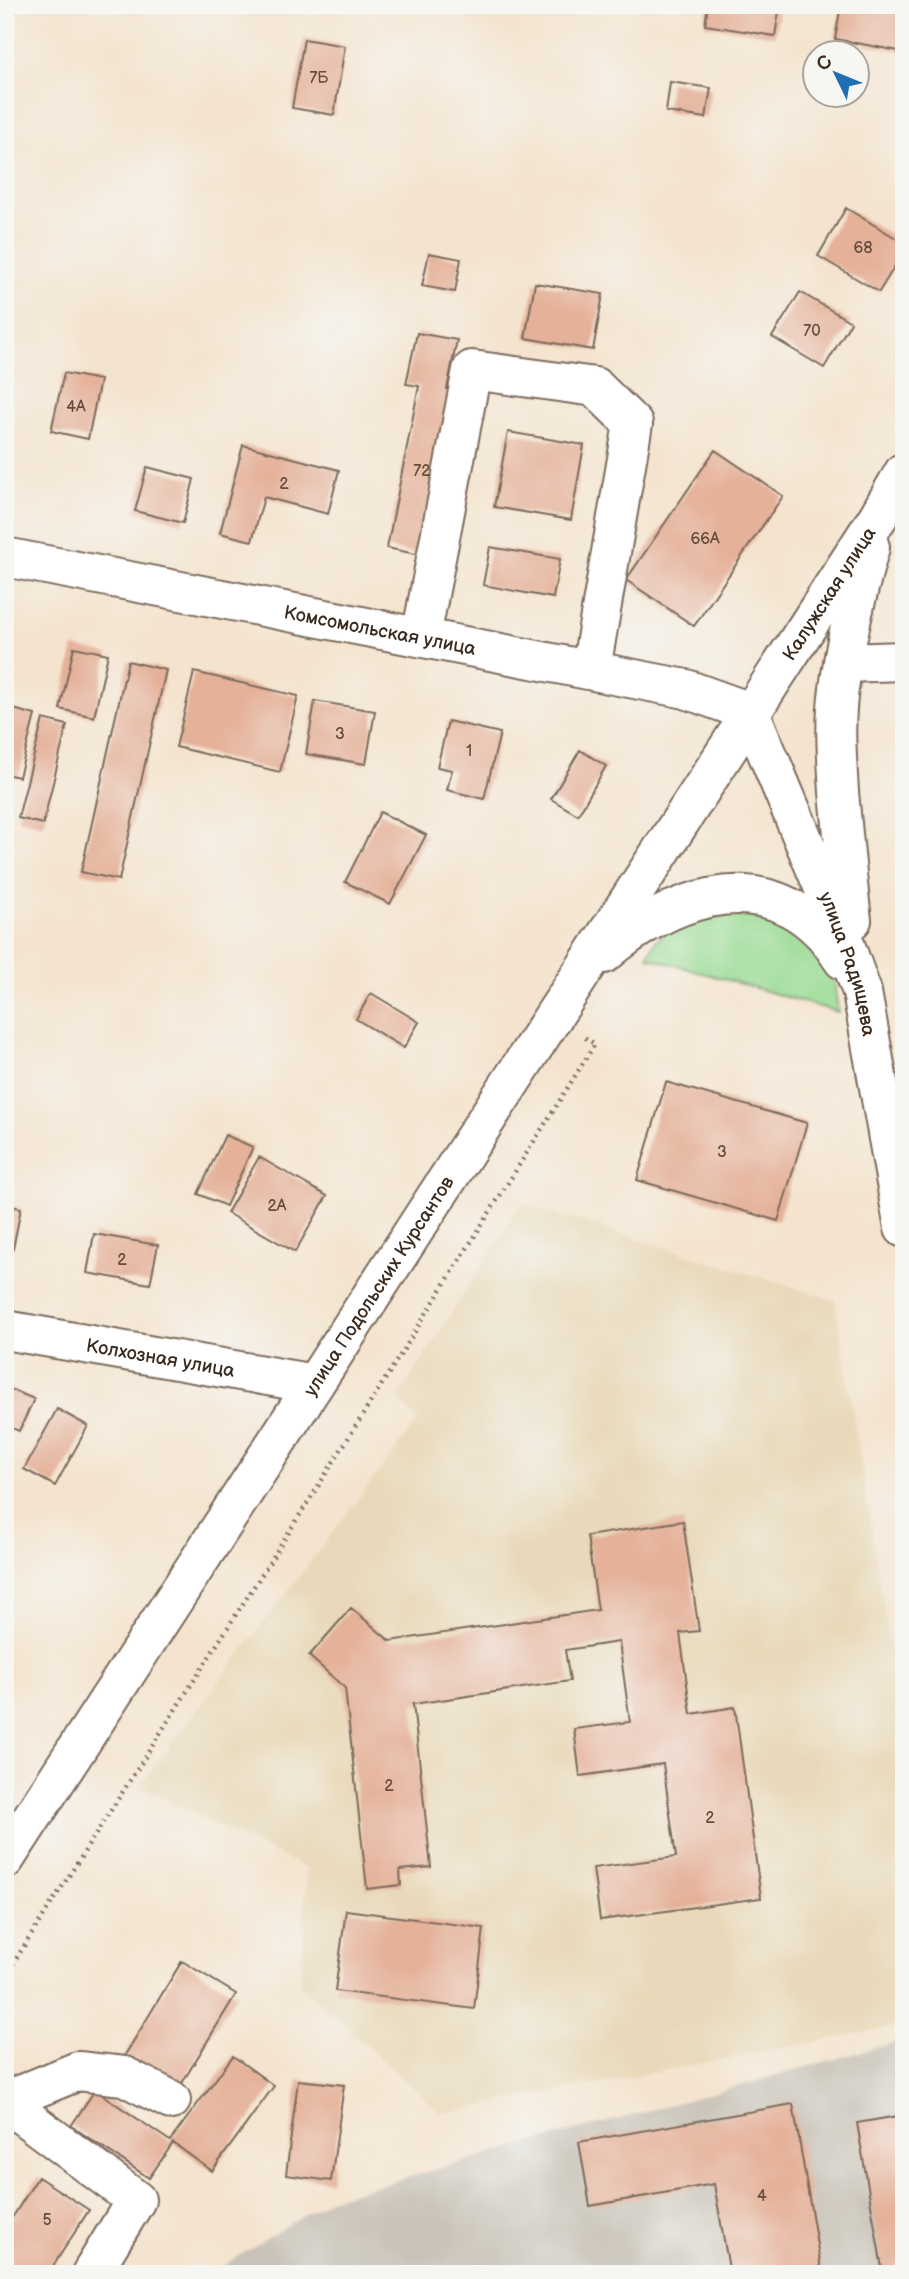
<svg xmlns="http://www.w3.org/2000/svg" width="909" height="2279" font-family="'Balsamiq Sans',sans-serif">
<rect width="100%" height="100%" fill="#f6f6f2"/>
<filter id="ink" filterUnits="userSpaceOnUse"><feTurbulence type="fractalNoise" baseFrequency=".0143" numOctaves="2"/><feDisplacementMap in="SourceGraphic" scale="14" xChannelSelector="R" yChannelSelector="G"/><feConvolveMatrix kernelMatrix="1 2 1 2 8 2 1 2 1" color-interpolation-filters="sRGB"/></filter>
<filter id="wash" filterUnits="userSpaceOnUse"><feTurbulence type="fractalNoise" baseFrequency=".00686" numOctaves="4" result="noise"/><feDisplacementMap in="SourceGraphic" scale="28" xChannelSelector="R" yChannelSelector="G"/><feGaussianBlur stdDeviation="1.57" result="paint"/><feColorMatrix in="noise" values="0 0 0 0 0 0 0 0 0 0 0 0 0 0 0 0 0 1.4 0 .05"/><feComposite in="paint" operator="in"/></filter>
<g filter="url(#wash)">
<rect width="100%" height="100%" fill="#f4e4cf"/>
<path fill="#e9d9ba" d="M521 1203 835 1300 904 1737V2025L441 2113 300 1985 307 1869 139 1787 418 1420 398 1398Z"/>
<path fill="#c9c3b8" d="M904 2040V2274H210L329 2199Z"/>
<path fill="#96da92" stroke="#688258" stroke-width="2" d="M753 913 781 920 823 958 834 978 838 1012 648 957C650 953 652 946 655 942 678 916 721 915 753 913Z"/>
<g id="blocks">
<path fill="#e5b199" d="M708 5H780L775 36 705 25Z
M841 5H855L904 14V52L835 39Z
M304 39 345 46 334 115 292 108Z
M670 82 711 88 706 118 666 112Z
M846 208 904 243V251L879 292 818 256Z
M429 253 461 259 455 292 422 286Z
M535 283 603 294 593 350 525 338Z
M800 292 851 322 824 368 772 337Z
M417 333 457 340 447 389 458 391 425 556 387 548 419 386 406 384Z
M64 373 100 380 88 439 51 431Z
M508 432 584 445 571 520 494 507Z
M243 445 339 470 328 514 264 497 252 541 220 533Z
M715 450 783 496 694 626 626 580Z
M147 467 194 479 183 523 135 511Z
M490 547 560 559 553 598 483 585Z
M74 647 108 654 94 717 60 709Z
M128 661 166 670 119 880 81 872Z
M194 672 298 696 280 772 176 747Z
M315 701 375 711 366 764 306 754Z
M6 707 35 715 19 777 5 774Z
M43 719 67 725 43 824 18 818Z
M448 721 500 733 484 799 447 790 452 770 437 767Z
M580 750 606 766 578 815 551 799Z
M380 812 426 835 390 904 345 882Z
M371 993 419 1022 404 1048 356 1019Z
M666 1082 807 1123 778 1221 637 1180Z
M225 1135 253 1147 226 1206 198 1194Z
M259 1157 327 1196 295 1252 227 1213Z
M5 1205 21 1208 13 1249 5 1248Z
M94 1234 158 1245 150 1284 87 1273Z
M5 1387 34 1399 19 1431 5 1425Z
M57 1409 88 1426 55 1486 24 1469Z
M683 1521 699 1631 680 1633 691 1714 735 1707 761 1898 600 1920 593 1868 676 1857 663 1764 580 1776 574 1729 630 1722 619 1642 565 1650 570 1681 413 1704 431 1867 400 1870 401 1885 367 1889 345 1688 309 1656 351 1608 390 1641 598 1610 587 1536Z
M346 1910 484 1928 474 2009 335 1991Z
M182 1961 236 1994 179 2088 125 2055Z
M233 2056 274 2086 212 2171 173 2143 149 2178 71 2126 95 2090 170 2141Z
M298 2080 344 2085 331 2181 286 2175Z
M793 2104 822 2274H730L714 2184 590 2206 579 2142Z
M904 2115V2274H883L857 2123Z
M38 2177 89 2210 48 2274H5V2229Z"/>
</g>
</g>
<g filter="url(#ink)">
<use href="#blocks" fill-opacity="0" stroke="#7c6b5c" stroke-width="2"/>
<g fill="none" stroke-linecap="round" stroke-linejoin="round">
<g stroke="#7c6b5c" stroke-width="42">
<g id="minor">
<path id="s1" d="M5 557 686 689 750 712"/>
<path d="M421 637 472 370 595 387 633 424 591 669"/>
<path d="M844 663 904 661"/>
<path id="s2" d="M5 1330 314 1384"/>
<path d="M5 2101 78 2071 124 2076 171 2100"/>
<path d="M5 2102 136 2200 91 2274"/>
</g>
</g>
<g stroke="#7c6b5c" stroke-width="42">
<g id="major">
<path id="s3" d="M750 712 832 908 862 992 904 1228"/>
<path d="M852 920C847 877 843 835 839 792 837 758 834 723 839 689 845 642 857 593 870 547"/>
<path d="M604 954C665 902 754 864 820 930 829 938 836 950 843 960"/>
<path id="s4" d="M5 1859 805 630 878 517 904 472"/>
</g>
</g>
<path stroke="#7c6b5c" stroke-width="4.5" stroke-dasharray="2 5" stroke-linecap="butt" d="M5 1976 317 1488 595 1044 584 1037"/>
<use href="#minor" stroke="#fff" stroke-width="38"/>
<use href="#major" stroke="#fff" stroke-width="38"/>
</g>
</g>
<g text-anchor="middle" stroke-width="5" stroke-linejoin="round" paint-order="stroke">
<g font-size="16" fill="#664c3d">
<text x="319" y="83">7Б</text>
<text x="863" y="253">68</text>
<text x="812" y="336">70</text>
<text x="76" y="412">4А</text>
<text x="422" y="476">72</text>
<text x="284" y="489">2</text>
<text x="705" y="544">66А</text>
<text x="340" y="739">3</text>
<text x="469" y="756">1</text>
<text x="722" y="1157">3</text>
<text x="277" y="1211">2А</text>
<text x="122" y="1265">2</text>
<text x="389" y="1791">2</text>
<text x="710" y="1823">2</text>
<text x="762" y="2201">4</text>
<text x="47" y="2225">5</text>
</g>
<g font-size="19" fill="#3b2a1e" stroke="#f6f6f2">
<text dy="7" stroke="none"><textPath href="#s4" startOffset="1510">Калужская улица</textPath></text>
<text dy="7" stroke="none"><textPath href="#s1" startOffset="382">Комсомольская улица</textPath></text>
<text dy="7" stroke="none"><textPath href="#s3" startOffset="271">улица Радищева</textPath></text>
<text dy="7" stroke="none"><textPath href="#s4" startOffset="684">улица Подольских Курсантов</textPath></text>
<text dy="7" stroke="none"><textPath href="#s2" startOffset="158">Колхозная улица</textPath></text>
</g>
</g>
<rect width="909" height="2279" fill="none" stroke="#f6f6f2" stroke-width="28"/>
<g transform="translate(836 74) rotate(313)"><circle r="33" fill="#f6f6f2" stroke="#aba49d" stroke-width="2"/>
<path d="M0-5L12 26L0 18L-12 26Z" fill="#1f6fb2"/>
<text y="-10" font-size="19" font-weight="bold" text-anchor="middle" fill="#3b2a1e">С</text>
</g>
</svg>
